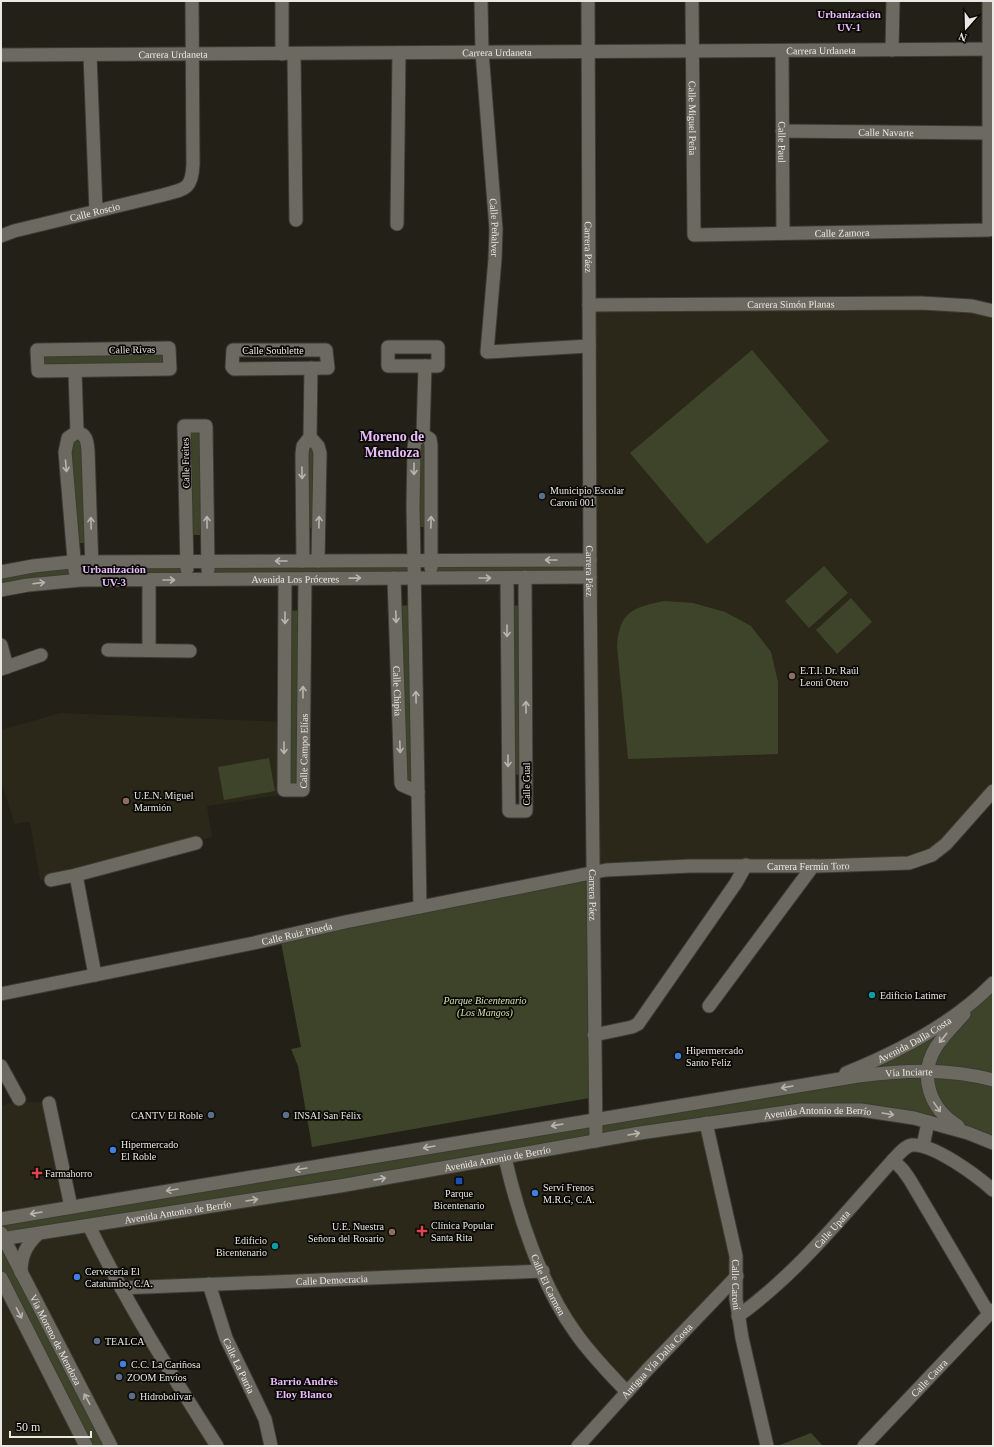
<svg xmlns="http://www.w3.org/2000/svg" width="994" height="1447" font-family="'Times New Roman',serif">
<rect width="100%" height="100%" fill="#222017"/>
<path fill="#2b2819" d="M688 304 993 311V791L922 860 593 873 589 305Z
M60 713 285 722 281 795 207 806 212 837 40 880 30 822 15 824 1 782V730Z
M19 1101 47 1103 69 1206 1 1217V1107L9 1103Z
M706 1123 737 1269 627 1392 607 1370 543 1271 122 1288 217 1446H111L21 1262 31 1241Z
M1 1278 86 1446H1Z"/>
<path fill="#3e442a" d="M169 348 170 369 38 371 37 350Z
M752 350 829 441 707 544 630 453Z
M184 426H206L207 535H186Z
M72 434H83L91 543H73L65 452Z
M427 436 431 527H413L414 448Z
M315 441 319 528H302V454Z
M590 560V577L430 578 431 561Z
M187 561V580H92V562Z
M208 561H413V578L208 580Z
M71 562 76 580 1 590V572Z
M824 566 848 593 809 628 785 601Z
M851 598 872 622 837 654 816 630Z
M664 601 693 603 725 612 751 626 771 652 778 682V754L628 759 617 646C620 611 632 608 664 601Z
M414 605 418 792 401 783 395 606Z
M525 605 526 775 508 774 507 606Z
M304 610 303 790H284L285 611Z
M269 758 275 791 224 800 218 767Z
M593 873 595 1097 312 1147 298 1066 291 1049 301 1047 280 937Z
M993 983V1143L968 1133 821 1109 4 1239 111 1446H86L1 1278V1219L826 1081 892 1051Z
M811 1433 823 1446H777Z"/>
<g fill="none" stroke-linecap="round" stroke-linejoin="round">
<g stroke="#3c3b34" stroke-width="15">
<g id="minor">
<path d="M282 1V54"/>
<path id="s1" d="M481 1 482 52 496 229 495 259 487 352 589 346"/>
<path id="s2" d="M588 1 590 577 596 1141"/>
<path id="s3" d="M692 1 694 235 989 230V1"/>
<path d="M892 50 893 1"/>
<path id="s4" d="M782 51 783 233"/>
<path d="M294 54 296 220"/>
<path id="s5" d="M1 55 993 49"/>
<path d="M90 55 96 211"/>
<path id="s6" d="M782 131 989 133"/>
<path d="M397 224 399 53"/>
<path id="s7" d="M1 236 14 231 163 195C186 189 192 189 193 164L192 1"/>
<path id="s8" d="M589 305 921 303 972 306 993 311"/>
<rect x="388" y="347" width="50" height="19"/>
<path d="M169 348 170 369 38 371 37 350Z"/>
<path d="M233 350H326L328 368 234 369 232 367Z"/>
<path d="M75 371 77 432"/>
<path d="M423 435 430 439 431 445V568"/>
<path d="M423 435 425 366"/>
<path d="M310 437 318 446 320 453 318 561"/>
<path d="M303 561 302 454 303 446 310 437 311 368"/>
<path d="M187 569 184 426H206L208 570"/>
<path d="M75 571 65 452 68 438 77 432C87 435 87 441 88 451L92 570"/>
<path d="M1 572 33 566 71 562 590 560"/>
<path id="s9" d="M394 578 401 783 402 785 418 792"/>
<path d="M507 578 509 811H526L525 577"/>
<path id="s10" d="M285 579 284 790H303L305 579"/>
<path d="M149 580V650"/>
<path id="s11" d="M1 590 28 585 81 580 590 577"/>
<path d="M1 645 7 667"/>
<path d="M108 650 190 651"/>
<path d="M1 669 41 655"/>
<path d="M51 880 76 875"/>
<path d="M420 907 413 507 414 448 415 441 423 435"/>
<path d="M95 975 76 875 196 843"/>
<path id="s12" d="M1 994 254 943 345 922 606 870 690 866H819L909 863 932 855 946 844 993 791"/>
<path d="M709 1006 813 866"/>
<path d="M594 1035 632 1027 638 1024 736 883 746 865"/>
<path d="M1 1066 19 1099"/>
<path id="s13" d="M846 1073C898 1052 954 1023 993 983"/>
<path d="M49 1103 71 1207"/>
<path id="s14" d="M706 1123 736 1256V1299L742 1338 767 1446"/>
<path d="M958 1126C930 1109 918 1076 936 1047 944 1035 955 1024 964 1014"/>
<path d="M923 1146 928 1122"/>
<path id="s15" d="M505 1158C518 1214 541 1285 575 1332 590 1354 609 1373 627 1392"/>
<path d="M893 1160 903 1170 910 1180 989 1314"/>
<path id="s16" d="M1 1219 858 1076C904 1070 948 1068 993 1080"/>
<path d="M89 1226C126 1302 171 1374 217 1446"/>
<path id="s17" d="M1 1233 111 1446"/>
<path id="s18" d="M1 1239 340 1186 640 1133 801 1110H861L914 1118 968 1133 993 1143"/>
<path d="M21 1273C21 1256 26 1245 38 1234"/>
<path d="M1 1278 86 1446"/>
<path id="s19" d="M209 1284 226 1338 265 1419 271 1446"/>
<path id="s20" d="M121 1288 543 1271"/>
<path id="s21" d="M738 1316C798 1273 844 1214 893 1160 898 1155 905 1146 912 1145 933 1143 977 1176 993 1190"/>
<path id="s22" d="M578 1446 647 1370 737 1276"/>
<path id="s23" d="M864 1446 993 1310"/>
</g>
</g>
<use href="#minor" stroke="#6c6a60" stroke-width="13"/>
</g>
<defs><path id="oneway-shaft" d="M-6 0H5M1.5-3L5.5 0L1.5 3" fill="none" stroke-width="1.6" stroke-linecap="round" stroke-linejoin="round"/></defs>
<g stroke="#b7b6ae">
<use href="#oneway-shaft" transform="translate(66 466) rotate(85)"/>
<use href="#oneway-shaft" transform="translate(414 469) rotate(90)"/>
<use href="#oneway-shaft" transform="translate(302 473) rotate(89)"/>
<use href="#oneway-shaft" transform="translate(207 522) rotate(-91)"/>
<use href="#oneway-shaft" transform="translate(319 522) rotate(-89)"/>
<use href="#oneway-shaft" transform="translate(431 522) rotate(-89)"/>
<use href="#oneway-shaft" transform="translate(91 523) rotate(-92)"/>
<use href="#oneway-shaft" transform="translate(551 560) rotate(180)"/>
<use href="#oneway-shaft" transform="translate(281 561) rotate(180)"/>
<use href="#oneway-shaft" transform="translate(355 578) rotate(-1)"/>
<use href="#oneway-shaft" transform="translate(485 578)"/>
<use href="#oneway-shaft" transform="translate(169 580)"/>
<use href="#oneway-shaft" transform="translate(39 583) rotate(-7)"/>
<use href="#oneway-shaft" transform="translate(396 617) rotate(88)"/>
<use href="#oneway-shaft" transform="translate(285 618) rotate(90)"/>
<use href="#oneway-shaft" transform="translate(507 631) rotate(90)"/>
<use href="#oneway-shaft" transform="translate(303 692) rotate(-90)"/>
<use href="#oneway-shaft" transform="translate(416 697) rotate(-91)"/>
<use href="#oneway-shaft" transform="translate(526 707) rotate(-90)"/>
<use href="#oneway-shaft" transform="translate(400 747) rotate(88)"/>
<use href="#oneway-shaft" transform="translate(284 748) rotate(90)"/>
<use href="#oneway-shaft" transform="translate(508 761) rotate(90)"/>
<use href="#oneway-shaft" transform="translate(943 1038) rotate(129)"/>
<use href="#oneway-shaft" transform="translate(787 1087) rotate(170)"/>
<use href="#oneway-shaft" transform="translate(937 1107) rotate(55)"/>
<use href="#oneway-shaft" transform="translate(888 1114) rotate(9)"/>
<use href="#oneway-shaft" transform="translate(557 1125) rotate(170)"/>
<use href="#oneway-shaft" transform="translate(634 1134) rotate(-10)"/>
<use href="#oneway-shaft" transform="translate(429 1147) rotate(170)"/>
<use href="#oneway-shaft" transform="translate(301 1169) rotate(171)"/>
<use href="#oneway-shaft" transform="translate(380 1179) rotate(-10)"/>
<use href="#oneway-shaft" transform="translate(172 1190) rotate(171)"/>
<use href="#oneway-shaft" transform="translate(252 1200) rotate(-9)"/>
<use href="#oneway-shaft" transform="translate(36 1213) rotate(170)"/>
<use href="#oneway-shaft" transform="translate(19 1313) rotate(63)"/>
<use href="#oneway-shaft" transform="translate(87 1399) rotate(-118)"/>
</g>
<g fill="#5c6f8a" stroke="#0a0906" stroke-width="1.5">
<circle cx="542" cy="496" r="4"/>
<circle cx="211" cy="1115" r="4"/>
<circle cx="286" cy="1115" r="4"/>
<circle cx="97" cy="1341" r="4"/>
<circle cx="119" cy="1377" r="4"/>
<circle cx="132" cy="1396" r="4"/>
</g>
<g fill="#8d6e63" stroke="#0a0906" stroke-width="1.5">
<circle cx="792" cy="676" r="4"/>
<circle cx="126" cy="801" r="4"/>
<circle cx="392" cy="1232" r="4"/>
</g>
<g fill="#0f9aa8" stroke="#0a0906" stroke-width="1.5">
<circle cx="872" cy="995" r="4"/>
<circle cx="275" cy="1246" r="4"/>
</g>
<g fill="#3f7fe0" stroke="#0a0906" stroke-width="1.5">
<circle cx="678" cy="1056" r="4"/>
<circle cx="113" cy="1150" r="4"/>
<circle cx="535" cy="1193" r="4"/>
<circle cx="77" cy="1277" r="4"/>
<circle cx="123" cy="1364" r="4"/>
</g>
<g fill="#e0444e" stroke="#0a0906" stroke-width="1.5">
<path d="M35 1167h4v4h4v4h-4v4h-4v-4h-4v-4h4z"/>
<path d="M420 1225h4v4h4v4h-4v4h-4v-4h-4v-4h4z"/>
</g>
<rect fill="#1a4fb4" stroke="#0a0906" stroke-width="1.5" x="455" y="1177" width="8" height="8" rx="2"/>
<g text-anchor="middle" stroke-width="3.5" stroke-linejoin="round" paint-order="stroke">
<g font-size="10" fill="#e9e8e2" stroke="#0a0906">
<text dy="4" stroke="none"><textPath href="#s5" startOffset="820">Carrera Urdaneta</textPath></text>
<text dy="4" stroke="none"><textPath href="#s5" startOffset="496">Carrera Urdaneta</textPath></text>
<text dy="4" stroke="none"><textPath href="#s5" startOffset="172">Carrera Urdaneta</textPath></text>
<text dy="4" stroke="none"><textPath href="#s3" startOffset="117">Calle Miguel Peña</textPath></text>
<text dy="4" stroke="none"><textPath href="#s6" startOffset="104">Calle Navarte</textPath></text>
<text dy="4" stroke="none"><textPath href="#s4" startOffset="91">Calle Paul</textPath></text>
<text dy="4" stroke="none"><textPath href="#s7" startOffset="97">Calle Roscio</textPath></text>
<text dy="4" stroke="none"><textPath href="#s1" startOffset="227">Calle Peñalver</textPath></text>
<text dy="4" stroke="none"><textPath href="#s3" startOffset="382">Calle Zamora</textPath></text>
<text dy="4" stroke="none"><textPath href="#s2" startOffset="246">Carrera Páez</textPath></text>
<text dy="4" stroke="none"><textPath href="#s8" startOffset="202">Carrera Simón Planas</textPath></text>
<text transform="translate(132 349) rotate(-1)" y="4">Calle Rivas</text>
<text x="273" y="354">Calle Soublette</text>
<text transform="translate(185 463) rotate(-91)" y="4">Calle Freites</text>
<text dy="4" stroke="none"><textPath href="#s2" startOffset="570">Carrera Páez</textPath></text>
<text dy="4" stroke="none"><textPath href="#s11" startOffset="295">Avenida Los Próceres</textPath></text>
<text dy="4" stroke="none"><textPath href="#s9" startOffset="113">Calle Chipia</textPath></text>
<text dy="4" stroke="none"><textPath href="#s10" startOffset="269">Calle Campo Elías</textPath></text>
<text transform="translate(526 784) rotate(-90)" y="4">Calle Gual</text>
<text dy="4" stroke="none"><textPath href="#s12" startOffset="820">Carrera Fermín Toro</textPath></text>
<text dy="4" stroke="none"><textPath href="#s2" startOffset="894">Carrera Páez</textPath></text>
<text dy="4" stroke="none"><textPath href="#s12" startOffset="302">Calle Ruiz Pineda</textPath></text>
<text dy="4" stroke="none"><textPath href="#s13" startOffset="76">Avenida Dalla Costa</textPath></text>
<text dy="4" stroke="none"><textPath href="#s16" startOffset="920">Vía Inciarte</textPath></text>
<text dy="4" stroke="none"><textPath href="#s18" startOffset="827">Avenida Antonio de Berrío</textPath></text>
<text dy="4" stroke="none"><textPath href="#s18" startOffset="503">Avenida Antonio de Berrío</textPath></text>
<text dy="4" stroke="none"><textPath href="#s18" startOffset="179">Avenida Antonio de Berrío</textPath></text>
<text dy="4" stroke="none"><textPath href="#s21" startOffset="128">Calle Upata</textPath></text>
<text dy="4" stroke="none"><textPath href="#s20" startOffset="211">Calle Democracia</textPath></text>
<text dy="4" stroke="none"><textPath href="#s15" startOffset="134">Calle El Carmen</textPath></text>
<text dy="4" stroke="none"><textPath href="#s14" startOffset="165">Calle Caroní</textPath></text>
<text dy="4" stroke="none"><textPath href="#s17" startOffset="120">Vía Moreno de Mendoza</textPath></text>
<text dy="4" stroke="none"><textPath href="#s22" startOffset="116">Antigua Vía Dalla Costa</textPath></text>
<text dy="4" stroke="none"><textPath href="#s19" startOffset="87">Calle La Patria</textPath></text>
<text dy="4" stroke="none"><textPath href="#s23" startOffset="94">Calle Caura</textPath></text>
</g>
<g font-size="10" fill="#e9e8e2" stroke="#0a0906" text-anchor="start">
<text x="550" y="494">Municipio Escolar<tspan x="550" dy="12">Caroní 001</tspan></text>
<text x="800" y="674">E.T.I. Dr. Raúl<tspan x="800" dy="12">Leoni Otero</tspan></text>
<text x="134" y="799">U.E.N. Miguel<tspan x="134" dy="12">Marmión</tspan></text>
<text x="880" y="999">Edificio Latimer</text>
<text x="686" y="1054">Hipermercado<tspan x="686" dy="12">Santo Feliz</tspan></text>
<text x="203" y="1119" text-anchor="end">CANTV El Roble</text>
<text x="294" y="1119">INSAI San Félix</text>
<text x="121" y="1148">Hipermercado<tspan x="121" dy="12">El Roble</tspan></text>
<text x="45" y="1177">Farmahorro</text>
<text x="543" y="1191">Serví Frenos<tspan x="543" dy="12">M.R.G, C.A.</tspan></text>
<text x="459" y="1197" text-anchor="middle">Parque<tspan x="459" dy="12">Bicentenario</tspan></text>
<text x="431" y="1229">Clínica Popular<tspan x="431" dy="12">Santa Rita</tspan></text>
<text x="384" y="1230" text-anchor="end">U.E. Nuestra<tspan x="384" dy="12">Señora del Rosario</tspan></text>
<text x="267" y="1244" text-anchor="end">Edificio<tspan x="267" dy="12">Bicentenario</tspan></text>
<text x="85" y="1275">Cervecería El<tspan x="85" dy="12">Catatumbo, C.A.</tspan></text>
<text x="105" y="1345">TEALCA</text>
<text x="131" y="1368">C.C. La Cariñosa</text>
<text x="127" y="1381">ZOOM Envíos</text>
<text x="140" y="1400">Hidrobolívar</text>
</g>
<g font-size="10" font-style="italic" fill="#d5e2ab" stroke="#0a0906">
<text x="485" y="1004">Parque Bicentenario<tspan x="485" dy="12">(Los Mangos)</tspan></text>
</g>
<g font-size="11" font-weight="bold" fill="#e8bbfc" stroke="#0a0906">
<text x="849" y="18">Urbanización<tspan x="849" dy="13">UV-1</tspan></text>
<text x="114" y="573">Urbanización<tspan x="114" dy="13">UV-3</tspan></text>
<text x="304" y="1385">Barrio Andrés<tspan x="304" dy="13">Eloy Blanco</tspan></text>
</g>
<g font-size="14" font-weight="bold" fill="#e8bbfc" stroke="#0a0906">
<text x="392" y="441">Moreno de<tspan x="392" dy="16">Mendoza</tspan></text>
</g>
</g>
<rect width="994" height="1447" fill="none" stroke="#e9e8e2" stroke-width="4"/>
<g transform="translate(966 28) rotate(200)" stroke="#0a0906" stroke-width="3" paint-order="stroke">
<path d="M0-3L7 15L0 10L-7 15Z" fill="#e9e8e2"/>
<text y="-6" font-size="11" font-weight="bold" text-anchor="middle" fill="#e9e8e2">N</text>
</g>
<path d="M10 1431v6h81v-6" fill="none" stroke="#e9e8e2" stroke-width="2"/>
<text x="16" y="1431" font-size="12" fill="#e9e8e2" stroke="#0a0906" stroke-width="3" paint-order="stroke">50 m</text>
</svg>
